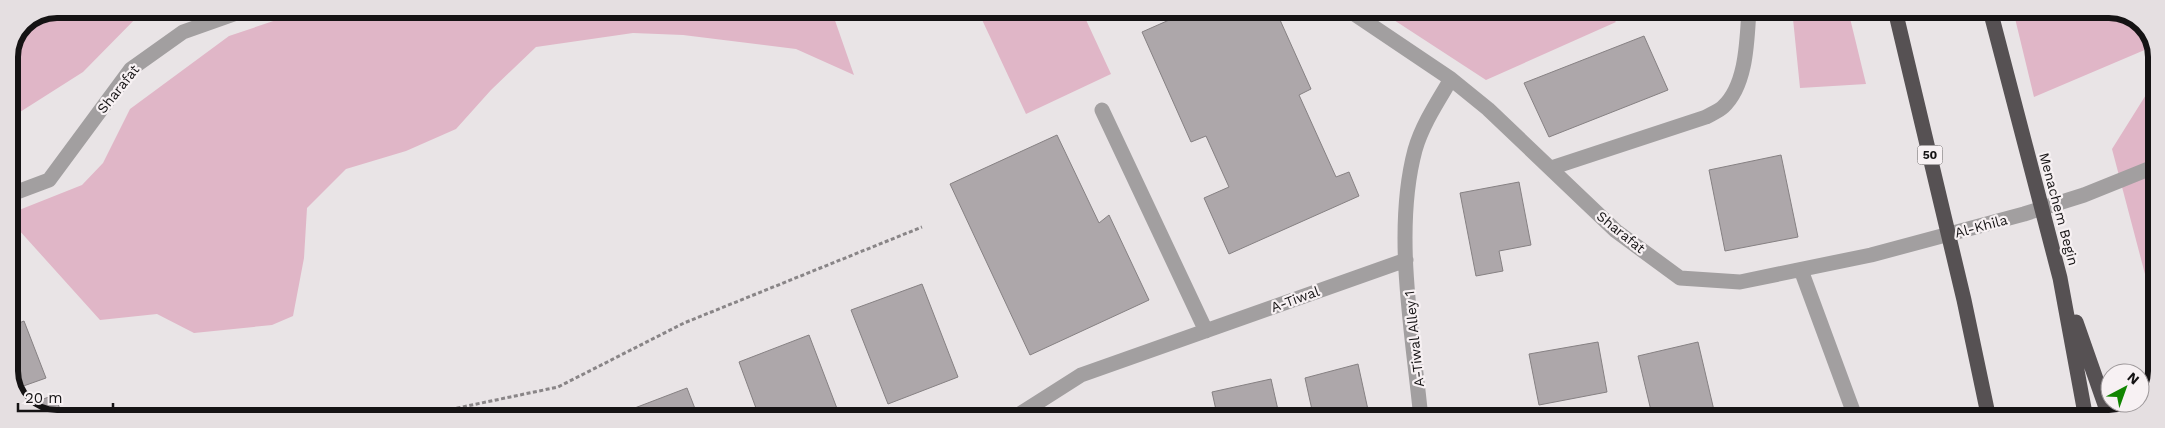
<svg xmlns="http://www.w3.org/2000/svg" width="2165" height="428" font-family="'Work Sans',sans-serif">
<rect width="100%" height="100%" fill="#e9e4e6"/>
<path fill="#e0b6c7" d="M57 9H145L83 72 9 119V57L23 23Z
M309 9H831L854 75 796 49 683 35 633 33 536 47 491 90 456 129 406 151 346 169 307 208 304 258 293 316 272 325 194 333 157 314 100 320 9 219V214L82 185 103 163 130 109 229 36Z
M977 9H1081L1111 74 1026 114Z
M1377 9H1604L1616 22 1486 80Z
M1792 9 1848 10 1866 84 1800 88Z
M2013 10H2117L2142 23 2154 46 2034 97Z
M2149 90 2156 112 2155 312 2112 149Z"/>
<path fill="#ada7aa" stroke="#868183" d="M1194 9H1253L1257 19 1276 11 1311 89 1299 95 1336 177 1349 172 1359 196 1229 254 1204 198 1229 187 1206 136 1191 142 1142 32Z
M1644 36 1668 90 1549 137 1524 83Z
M1057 135 1099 223 1109 215 1149 300 1030 355 950 184Z
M1781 155 1798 237 1725 251 1709 170Z
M1519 182 1531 245 1499 251 1503 271 1476 276 1460 193Z
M922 284 958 377 888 404 851 310Z
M24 321 46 378 15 389 9 377V327Z
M809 335 841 419H760L739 362Z
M1598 342 1607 392 1539 405 1529 354Z
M1698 342 1716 419H1653L1638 356Z
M1358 364 1370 419H1314L1305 378Z
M1271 379 1280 419H1218L1212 392Z
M687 388 699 419H620L619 414Z
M54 395 64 418H48L25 406Z"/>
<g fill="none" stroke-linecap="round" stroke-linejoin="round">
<path stroke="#898587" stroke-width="3" stroke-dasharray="4 2.5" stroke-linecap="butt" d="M426 419 448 410 558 387 684 323 922 227"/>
<path stroke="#a29fa0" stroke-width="15" d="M1347 9 1451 79 1488 109 1616 231 1680 278 1740 282 1871 255 2024 214 2084 195 2156 166
M1102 110 1206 331
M1551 168 1706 117C1711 114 1719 111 1723 107 1747 85 1747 39 1749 9
M9 195 49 180 131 69 183 32 248 9
M1801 270 1856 419
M1012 419 1081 375 1406 260
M1421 419C1413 335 1393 232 1415 150 1422 125 1438 101 1451 79"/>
<path stroke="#565153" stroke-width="15" d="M1895 10 1964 300 1989 419
M1990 10 2060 278 2086 419
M2076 322 2110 419"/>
</g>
<g text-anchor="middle" stroke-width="4.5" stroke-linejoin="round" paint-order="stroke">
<rect fill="#f7f1f3" stroke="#595657" stroke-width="1" x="1917.5" y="145.5" width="25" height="19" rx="4"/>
<g font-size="12" font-weight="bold" fill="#151314">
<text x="1930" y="159">50</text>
</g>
<g font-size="14" fill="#151314" stroke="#f7f1f3">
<text transform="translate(118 89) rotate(-51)" y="5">Sharafat</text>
<text transform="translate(2059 209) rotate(75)" y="5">Menachem Begin</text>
<text transform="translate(1981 226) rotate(-15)" y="5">Al-Khila</text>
<text transform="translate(1621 232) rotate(39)" y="5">Sharafat</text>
<text transform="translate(1295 299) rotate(-20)" y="5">A-Tiwal</text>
<text transform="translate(1414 339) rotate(-96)" y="5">A-Tiwal Alley 1</text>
</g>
</g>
<path d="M0 0H2165V428H0ZM57 18H2109A39 39 0 0 1 2148 57V371A39 39 0 0 1 2109 410H57A39 39 0 0 1 18 371V57A39 39 0 0 1 57 18Z" fill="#e5dfe1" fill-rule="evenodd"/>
<path fill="none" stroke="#151314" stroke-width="6" d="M57 18H2109A39 39 0 0 1 2148 57V371A39 39 0 0 1 2109 410H57A39 39 0 0 1 18 371V57A39 39 0 0 1 57 18Z"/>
<g transform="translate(2125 388) rotate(41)"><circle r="24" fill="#f7f1f3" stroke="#9d989a"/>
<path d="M0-4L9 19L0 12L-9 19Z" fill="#118500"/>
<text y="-8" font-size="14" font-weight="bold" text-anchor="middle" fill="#151314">N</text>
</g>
<path d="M18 403v8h95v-8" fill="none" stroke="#151314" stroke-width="2.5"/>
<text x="25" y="403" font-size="15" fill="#151314" stroke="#f7f1f3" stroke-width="4" paint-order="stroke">20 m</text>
</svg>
